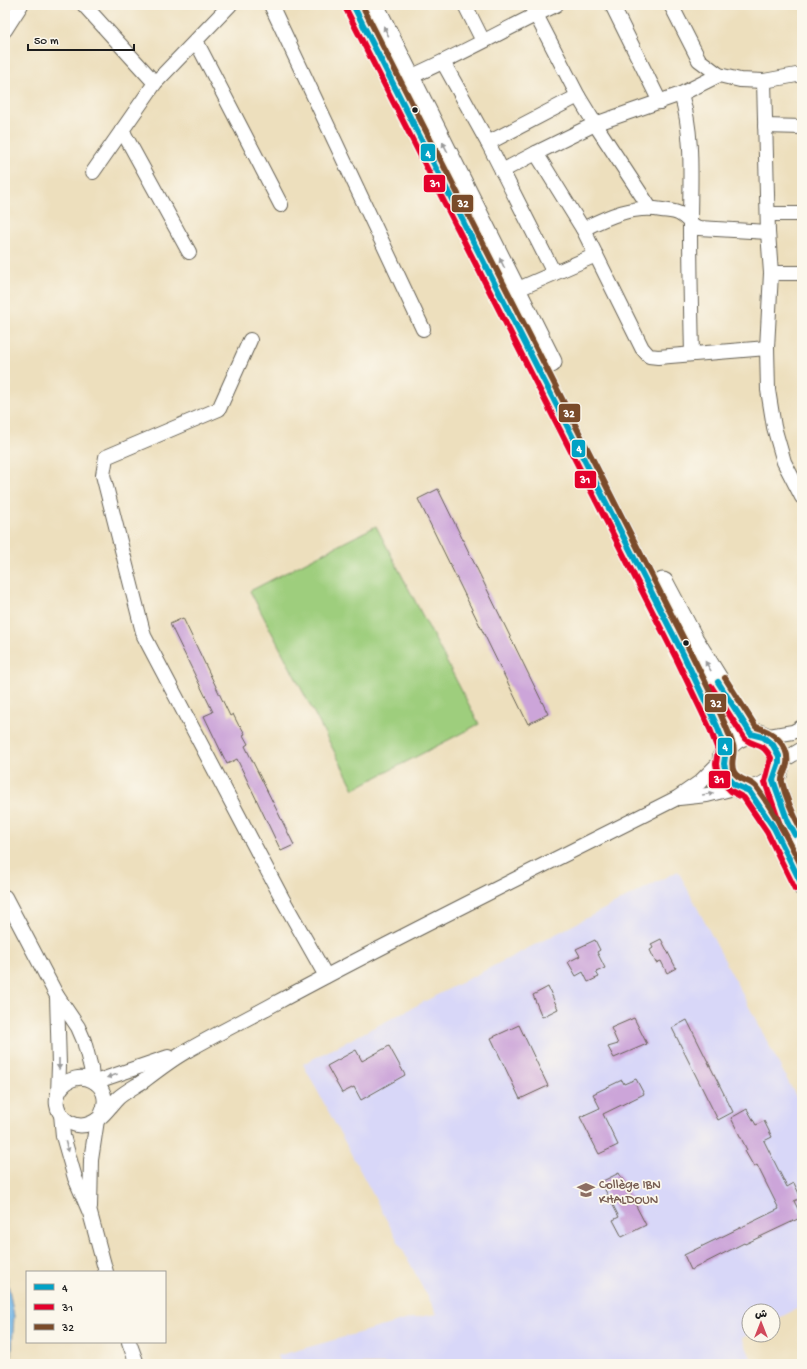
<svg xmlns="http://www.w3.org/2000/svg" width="807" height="1369" font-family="'Gochi Hand','Playpen Sans Arabic',sans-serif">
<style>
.built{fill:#d8d7f8}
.green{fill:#9ece7d;stroke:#5d754c}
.water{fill:#6fb3e5;stroke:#466880}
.building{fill:#cca5d9}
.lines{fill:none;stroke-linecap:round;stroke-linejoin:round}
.minor-casing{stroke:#656054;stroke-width:16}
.highway-casing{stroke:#656054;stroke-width:23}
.minor{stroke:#fff;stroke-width:14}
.highway{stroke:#fff;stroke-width:21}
.bus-1-casing{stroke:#fbf7ec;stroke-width:9}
.bus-2-casing{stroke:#fbf7ec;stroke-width:9}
.bus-3-casing{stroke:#fbf7ec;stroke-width:9}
.bus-1{stroke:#01a2c5;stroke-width:6}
.bus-2{stroke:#e4002b;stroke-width:6}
.bus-3{stroke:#7a4b2a;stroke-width:6}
.oneway{fill:#999}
.bus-dot{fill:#1c1c1c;stroke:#fbf7ec;stroke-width:1.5}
.labels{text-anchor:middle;stroke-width:3.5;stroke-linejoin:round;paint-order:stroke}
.education-label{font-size:13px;fill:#785e54;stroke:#fbf7ec;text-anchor:start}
.line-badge{stroke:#fbf7ec;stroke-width:1.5}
.badge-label{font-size:11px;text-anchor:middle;font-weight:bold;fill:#fff}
</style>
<rect width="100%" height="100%" fill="#fbf7ec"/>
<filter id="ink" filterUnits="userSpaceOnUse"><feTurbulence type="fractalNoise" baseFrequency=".025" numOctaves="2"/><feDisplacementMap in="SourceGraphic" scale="8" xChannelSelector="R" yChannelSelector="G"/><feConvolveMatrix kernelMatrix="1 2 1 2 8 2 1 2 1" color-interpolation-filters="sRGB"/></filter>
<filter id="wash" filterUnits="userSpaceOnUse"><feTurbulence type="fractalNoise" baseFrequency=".012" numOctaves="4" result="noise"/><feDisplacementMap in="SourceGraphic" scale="16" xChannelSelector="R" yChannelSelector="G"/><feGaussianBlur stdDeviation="0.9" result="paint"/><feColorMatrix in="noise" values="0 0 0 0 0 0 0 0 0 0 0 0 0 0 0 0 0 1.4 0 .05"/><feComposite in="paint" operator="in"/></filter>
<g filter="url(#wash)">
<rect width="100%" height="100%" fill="#eddfbd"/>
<!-- built -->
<polygon class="built" points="678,871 802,1108 802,1306 773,1321 773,1311 749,1311 749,1334 742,1338 754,1364 280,1364 277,1356 412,1318 437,1314 303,1064"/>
<!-- green -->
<polygon class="green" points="376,526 479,724 354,789 250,591"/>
<!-- water -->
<polygon class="water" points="5,1268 14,1316 11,1364 5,1364"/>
<g id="blocks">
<!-- building -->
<g class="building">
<polygon points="438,489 548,714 528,724 418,499"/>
<polygon points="183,618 230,716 233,714 239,726 240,725 245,734 243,735 248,744 245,746 294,845 281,851 237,759 227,764 204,716 213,712 170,624"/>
<polygon points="661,939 676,968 667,973 661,961 656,963 650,950 653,948 651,944"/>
<polygon points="595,940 600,950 597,952 605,968 596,972 599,977 588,982 583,972 576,976 568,962 580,956 576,949"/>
<polygon points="548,987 558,1009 542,1017 533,995"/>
<polygon points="634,1018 647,1044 614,1058 608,1047 618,1044 611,1028"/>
<polygon points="687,1020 733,1112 718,1120 672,1028"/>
<polygon points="519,1025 548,1086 520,1099 491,1038"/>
<polygon points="389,1046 405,1075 361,1100 354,1087 342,1093 327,1066 356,1050 362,1061"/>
<polygon points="636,1079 644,1094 603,1114 618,1145 599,1154 580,1117 600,1108 593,1094 622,1080 624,1084"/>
<polygon points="747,1109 756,1125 764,1121 772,1137 764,1141 787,1187 794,1183 801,1198 794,1201 802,1217 745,1244 744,1243 691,1270 684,1255 779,1209 757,1165 754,1167 745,1151 747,1150 731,1118"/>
<polygon points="619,1173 646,1225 622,1237 613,1220 619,1217 601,1182"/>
</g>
</g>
</g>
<g filter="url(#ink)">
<use href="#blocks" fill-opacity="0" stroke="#656054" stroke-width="1"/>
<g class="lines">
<!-- minor casing -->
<g class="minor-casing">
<g id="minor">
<polyline points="84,5 155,83 230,5"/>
<polyline points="271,5 423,329"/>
<polyline points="465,5 483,41"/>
<polyline points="531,5 578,96 595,124 681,94"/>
<polyline points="612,5 660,102"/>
<polyline points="671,5 699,60 719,75 740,80 764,81 802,74"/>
<polyline points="5,30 21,5"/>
<polyline points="196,41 281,205"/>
<polyline points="443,62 488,143 554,273"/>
<path d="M410 77C460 55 507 28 556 5"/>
<polyline points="764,81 768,232 771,273 767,348 768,390 774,427 784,462 802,497"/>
<polyline points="765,126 802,127"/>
<polyline points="122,130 189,252"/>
<polyline points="488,143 578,96"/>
<polyline points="502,171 536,153"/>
<polyline points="93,172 155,83"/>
<polyline points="768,214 802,214"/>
<polyline points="583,229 536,153 595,124 650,208"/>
<polyline points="771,273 802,273"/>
<polyline points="516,290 596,255"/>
<polyline points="250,340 219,409 106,457 103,475 144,636 283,900 326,976"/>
<path d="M767 348 658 357 649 356 642 348 583 229C609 216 633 205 662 210 668 211 675 211 680 214 688 218 690 225 699 228L768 232"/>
<path d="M692 354C691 311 690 267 690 224 690 180 694 136 681 94L719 75"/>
<polyline points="763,737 793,732 802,727"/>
<polyline points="779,763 802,749"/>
<polyline points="679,798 707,795 738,787"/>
<polyline points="5,897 57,996 78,1027 84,1041 91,1068 92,1080"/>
<polyline points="57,996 59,1065 58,1095"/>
<polyline points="95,1082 168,1057"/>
<polyline points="61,1114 63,1136 75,1178 90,1213 106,1272"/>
<path d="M101 1115C117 1083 76 1064 60 1090 48 1110 71 1133 91 1123 102 1119 110 1106 118 1098 126 1091 136 1086 145 1080 158 1070 171 1060 185 1052 214 1035 245 1020 274 1004 407 932 543 866 677 798L700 782 723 759"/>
<polyline points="90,1207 91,1160 97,1120"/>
<polyline points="129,1342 137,1364"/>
</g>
</g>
<!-- highway casing -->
<g class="highway-casing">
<g id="highway">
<polyline points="353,5 621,531 683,654 717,726 726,749"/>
<polyline points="373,5 551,362"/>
<polyline points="663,583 693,640 751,734"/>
<circle cx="751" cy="762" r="28"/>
<polyline points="773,780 788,822 802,850"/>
<polyline points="749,791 774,828 802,885"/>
</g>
</g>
<!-- minor -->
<use href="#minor" class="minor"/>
<!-- highway -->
<use href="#highway" class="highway"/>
<!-- bus-1 casing -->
<g class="bus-1-casing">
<g id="bus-1">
<polyline points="353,5 683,654 717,726 726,749 724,764 727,776 735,785 749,791 774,828 802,885"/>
<polyline points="718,682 751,734 763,737 773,745 779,756 779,763 773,780 788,822 795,835"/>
</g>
</g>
<!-- bus-2 casing -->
<g class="bus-2-casing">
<g id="bus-2">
<polyline points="346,9 676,658 710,729 718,750 716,764 719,779 731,791 744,798 767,832 795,889"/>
<path d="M711 686 745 739C756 748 761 740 771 758L765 782 780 825 788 839"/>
</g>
</g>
<!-- bus-3 casing -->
<g class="bus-3-casing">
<g id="bus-3">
<path d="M362 5 690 651C705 682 722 713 733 745 736 754 729 763 734 772 739 781 751 780 756 787 775 812 788 839 802 867"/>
<path d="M725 678 756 727C772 731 790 745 787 764 786 770 781 776 782 782 786 799 794 816 802 831"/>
</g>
</g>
<!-- bus-1 -->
<use href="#bus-1" class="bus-1"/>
<!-- bus-2 -->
<use href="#bus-2" class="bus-2"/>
<!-- bus-3 -->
<use href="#bus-3" class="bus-3"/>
</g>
<!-- one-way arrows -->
<defs><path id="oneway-solid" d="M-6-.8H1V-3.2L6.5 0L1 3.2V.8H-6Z"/></defs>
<g class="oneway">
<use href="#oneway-solid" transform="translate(386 31) rotate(-117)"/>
<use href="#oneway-solid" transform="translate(445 147) rotate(-117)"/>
<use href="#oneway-solid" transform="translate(502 263) rotate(-116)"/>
<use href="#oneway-solid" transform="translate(708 666) rotate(-121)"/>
<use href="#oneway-solid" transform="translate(708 794) rotate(-10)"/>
<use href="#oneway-solid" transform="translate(59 1064) rotate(90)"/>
<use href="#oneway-solid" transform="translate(112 1076) rotate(161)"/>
<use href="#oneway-solid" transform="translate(67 1147) rotate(74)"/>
</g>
</g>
<!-- icons -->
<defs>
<g id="school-bare" transform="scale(1.38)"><path d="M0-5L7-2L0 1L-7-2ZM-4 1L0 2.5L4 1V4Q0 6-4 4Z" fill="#8d6e63" stroke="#fbf7ec" stroke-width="2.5" paint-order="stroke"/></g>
</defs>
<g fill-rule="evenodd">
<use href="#school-bare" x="586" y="1190"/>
</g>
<!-- markers -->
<g class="bus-dot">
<circle cx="415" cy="110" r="3.5"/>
<circle cx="686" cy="643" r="3.5"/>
</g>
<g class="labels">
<!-- education labels -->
<g class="education-label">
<text x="599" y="1188">Collège IBN<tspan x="599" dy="15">KHALDOUN</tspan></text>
</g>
</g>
<g class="line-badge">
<rect x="420" y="143" width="16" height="19" rx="4" fill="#01a2c5"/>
<rect x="423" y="174" width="23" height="19" rx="4" fill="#e4002b"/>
<rect x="451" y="194" width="23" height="19" rx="4" fill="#7a4b2a"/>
<rect x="558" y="403" width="23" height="20" rx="4" fill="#7a4b2a"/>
<rect x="571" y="439" width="15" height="19" rx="4" fill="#01a2c5"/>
<rect x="574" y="470" width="23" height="19" rx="4" fill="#e4002b"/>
<rect x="704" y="693" width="23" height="20" rx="4" fill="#7a4b2a"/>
<rect x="717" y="737" width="16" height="19" rx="4" fill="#01a2c5"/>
<rect x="708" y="770" width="23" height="19" rx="4" fill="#e4002b"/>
</g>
<g class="badge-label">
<text x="428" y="157">4</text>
<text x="435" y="187">31</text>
<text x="463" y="207">32</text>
<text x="569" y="417">32</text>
<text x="579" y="452">4</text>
<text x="585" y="483">31</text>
<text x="716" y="707">32</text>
<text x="725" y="750">4</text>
<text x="719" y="783">31</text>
</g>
<!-- margin -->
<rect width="807" height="1369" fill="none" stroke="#fbf7ec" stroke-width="20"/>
<!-- legend -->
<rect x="26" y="1271" width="140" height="72" fill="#fbf7ec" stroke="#a29f99"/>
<rect x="34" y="1284" width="20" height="6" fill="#01a2c5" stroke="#a29f99"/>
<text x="62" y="1291" font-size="12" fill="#1c1c1c">4</text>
<rect x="34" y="1304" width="20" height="6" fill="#e4002b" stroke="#a29f99"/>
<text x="62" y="1311" font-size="12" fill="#1c1c1c">31</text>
<rect x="34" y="1324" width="20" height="6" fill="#7a4b2a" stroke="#a29f99"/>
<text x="62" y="1331" font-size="12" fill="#1c1c1c">32</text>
<!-- north arrow -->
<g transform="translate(761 1323)"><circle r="19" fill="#fbf7ec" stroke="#a29f99"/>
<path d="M0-3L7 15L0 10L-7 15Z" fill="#d1495b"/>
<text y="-6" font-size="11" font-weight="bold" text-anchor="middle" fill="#1c1c1c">ش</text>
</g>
<!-- scale -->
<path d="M28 44v6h106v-6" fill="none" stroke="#1c1c1c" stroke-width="2"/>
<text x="34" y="44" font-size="12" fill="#1c1c1c" stroke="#fbf7ec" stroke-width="3" paint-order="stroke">50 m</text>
</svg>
